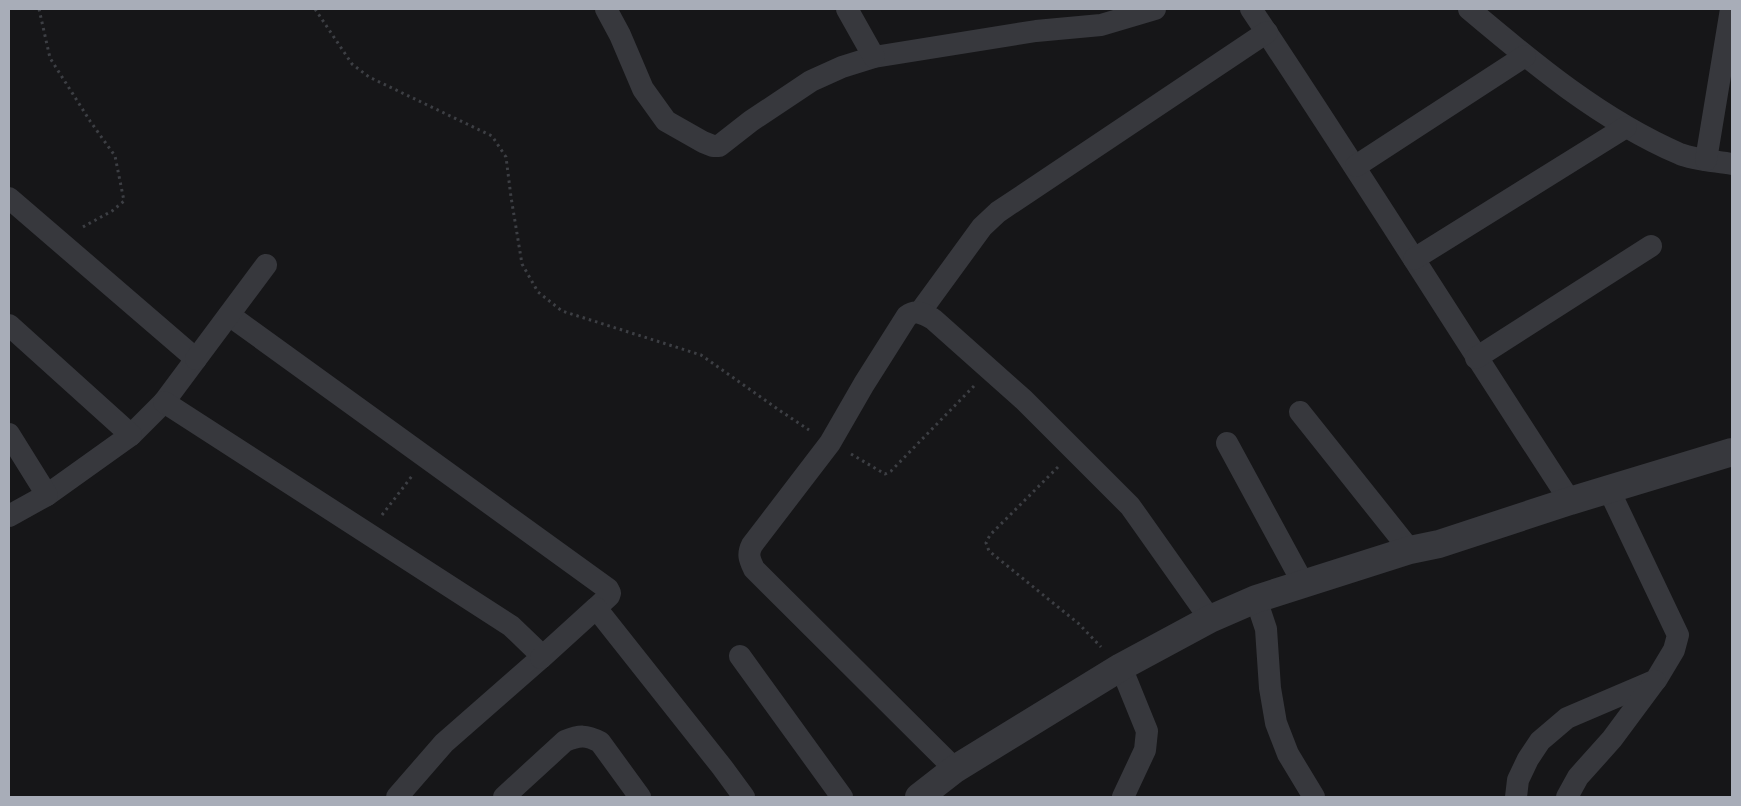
<svg xmlns="http://www.w3.org/2000/svg" width="1741" height="806" font-family="'Open Sans',sans-serif">
<style>
.lines{fill:none;stroke-linecap:round;stroke-linejoin:round}
.path{stroke:#3d3f44;stroke-width:3;stroke-dasharray:2.5 4;stroke-linecap:butt}
.minor{stroke:#37383d;stroke-width:22}
.tertiary{stroke:#37383d;stroke-width:28}
</style>
<rect width="100%" height="100%" fill="#161618"/>
<g class="lines">
<!-- path -->
<g class="path">
<polyline points="39,9 50,58 90,121 115,156 124,201 112,211 81,228"/>
<polyline points="315,9 352,64 369,77 492,136 506,157 511,197 522,264 538,292 562,311 701,355 779,410 809,430"/>
<polyline points="851,454 885,474 891,471 974,386"/>
<polyline points="1058,467 990,535 986,543 989,551 1079,624 1101,647"/>
<polyline points="382,515 412,476"/>
</g>
<!-- minor -->
<g class="minor">
<polyline points="606,9 620,35 643,89 666,121 703,142 713,146 719,146 751,121 811,81 842,67 874,57 1036,31 1101,25 1155,9"/>
<polyline points="847,9 874,57"/>
<path d="M1251 9C1359 171 1463 337 1570 501"/>
<path d="M1469 9C1533 63 1601 120 1680 154 1695 160 1715 161 1732 164"/>
<polyline points="1706,160 1731,9"/>
<polyline points="1356,166 1525,56"/>
<polyline points="9,198 196,359 164,402 131,435"/>
<polyline points="1414,259 1626,127"/>
<polyline points="920,312 982,227 998,212 1267,32"/>
<polyline points="229,315 608,589 610,593 609,596 596,608"/>
<polyline points="9,325 131,435 47,495"/>
<polyline points="1476,358 1651,246"/>
<polyline points="196,359 266,265"/>
<polyline points="164,402 511,626 536,650 541,658 444,743 397,797"/>
<polyline points="1300,412 1410,550"/>
<polyline points="9,434 47,495 9,516"/>
<polyline points="1227,443 1303,583"/>
<polyline points="1256,599 1266,629 1270,688 1276,723 1288,754 1314,797"/>
<polyline points="740,656 842,797"/>
<polyline points="541,658 596,608 722,767 744,797"/>
<polyline points="1121,667 1147,731 1145,750 1123,797"/>
<path d="M955 769 754 569C750 560 747 555 752 545L830 443 864 384 907 316C916 309 924 314 933 319L1024 400 1130 506 1210 619"/>
<path d="M504 797 565 741C580 735 586 735 600 742L640 797"/>
<polyline points="1516,797 1518,780 1528,759 1540,741 1567,718 1656,680 1674,650 1678,635 1609,490"/>
<polyline points="1567,797 1578,777 1612,739 1655,681"/>
</g>
<!-- tertiary -->
<polyline class="tertiary" points="919,797 955,769 1121,667 1210,619 1256,599 1410,550 1439,544 1570,501 1732,452"/>
</g>
<!-- border -->
<rect width="1741" height="806" fill="none" stroke="#a8adb8" stroke-width="20"/>
</svg>
